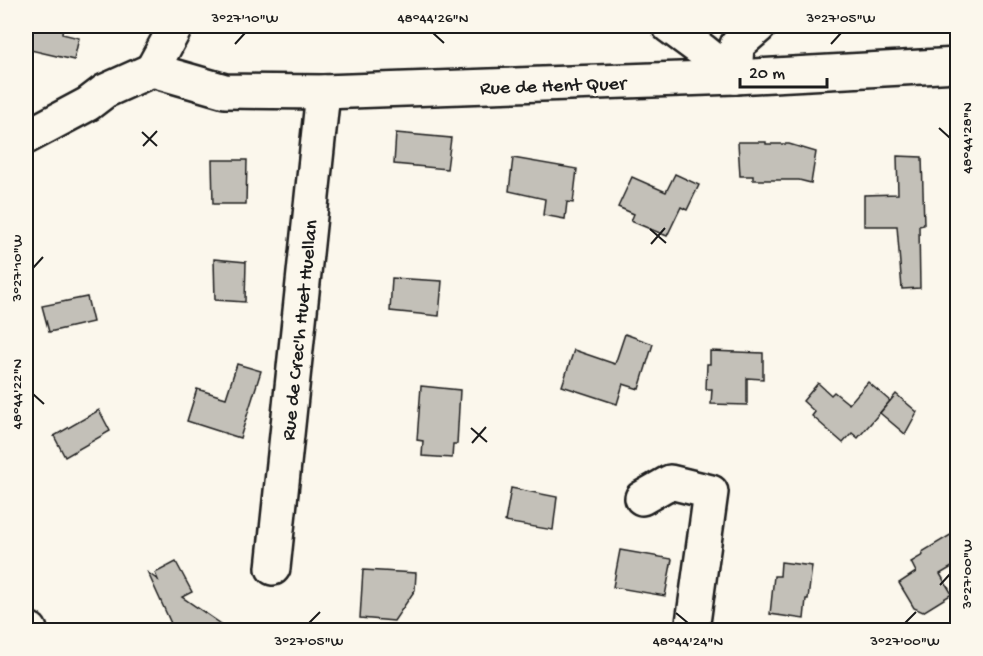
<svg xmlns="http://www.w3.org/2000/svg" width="983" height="656" font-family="'Gochi Hand',sans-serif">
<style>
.building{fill:#c3c0b8;stroke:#1c1c1c;stroke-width:1.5}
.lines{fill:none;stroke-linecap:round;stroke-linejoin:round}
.minor-casing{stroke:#1c1c1c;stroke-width:38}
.minor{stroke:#fbf7ec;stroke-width:33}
.ticks{fill:none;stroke:#1c1c1c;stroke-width:2}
.labels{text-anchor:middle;stroke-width:6;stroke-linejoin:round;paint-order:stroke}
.street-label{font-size:20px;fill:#1c1c1c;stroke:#fbf7ec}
.neatline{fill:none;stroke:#1c1c1c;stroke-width:2}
.ticks-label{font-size:15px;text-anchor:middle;fill:#1c1c1c}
</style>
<rect width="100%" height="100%" fill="#fbf7ec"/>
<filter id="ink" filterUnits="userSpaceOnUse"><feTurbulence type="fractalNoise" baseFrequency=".0167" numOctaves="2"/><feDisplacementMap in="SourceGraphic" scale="12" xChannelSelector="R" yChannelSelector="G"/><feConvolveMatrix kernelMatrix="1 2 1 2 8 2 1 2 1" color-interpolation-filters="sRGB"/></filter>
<g filter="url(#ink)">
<!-- building -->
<g class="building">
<polygon points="26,26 63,26 62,34 79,38 74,60 26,49"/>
<polygon points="396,133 451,138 447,169 394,164"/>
<polygon points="738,142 766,142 766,144 789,144 816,152 811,183 799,180 753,180 753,176 740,176"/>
<polygon points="897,156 922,157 924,225 919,226 920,288 902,289 897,226 864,226 864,195 898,194"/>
<polygon points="513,158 577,169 573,203 567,202 565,219 543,215 545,199 509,191"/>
<polygon points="212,160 247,160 246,204 213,204"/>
<polygon points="675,174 699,185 687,210 681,207 667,236 631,221 634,214 618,207 632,177 666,192"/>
<polygon points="214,259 246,262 245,302 215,300"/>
<polygon points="392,278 442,281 439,316 390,311"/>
<polygon points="87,297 93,322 49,332 42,306"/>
<polygon points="625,334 653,344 639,389 623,384 617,404 562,386 574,350 615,364"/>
<polygon points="710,351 763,353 763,379 747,378 747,405 711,404 712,389 706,389 707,364 710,364"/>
<polygon points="237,364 261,371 240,438 187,421 197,389 226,398"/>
<polygon points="868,382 890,401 858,438 852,433 843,443 812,416 815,412 803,401 818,383 831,395 834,392 849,404"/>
<polygon points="421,386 460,390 457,444 453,444 452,458 422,456 423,441 417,440"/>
<polygon points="896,394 917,412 905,434 880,413"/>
<polygon points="99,410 110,431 65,457 54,436"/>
<polygon points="511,488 557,497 553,530 505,522"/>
<polygon points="957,531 957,564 940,574 952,594 923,612 914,608 899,583 916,572 911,562 923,555 922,552"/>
<polygon points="620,550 672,559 665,596 613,587"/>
<polygon points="176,562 192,592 182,597 230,630 174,630 148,573 158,580 155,573"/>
<polygon points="781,562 812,566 808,599 806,599 804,619 770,614 774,576 780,576"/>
<polygon points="363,570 416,573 415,590 394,621 360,618"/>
</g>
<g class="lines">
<!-- minor casing -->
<g class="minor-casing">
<g id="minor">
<polyline points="669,26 703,51 735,77"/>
<polyline points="152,70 225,91 323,92 735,77 958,65"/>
<polyline points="152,70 176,26"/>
<polyline points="735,77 737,45 759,26"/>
<polyline points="26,137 88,104 105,91 152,70"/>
<polyline points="642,498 670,482 711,492 692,630"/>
<polyline points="273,568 323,92"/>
<polyline points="26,630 30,630"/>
</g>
</g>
<!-- minor -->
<use href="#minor" class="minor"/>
</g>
</g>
<!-- ticks -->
<path class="ticks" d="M433 33 444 43M235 44 245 33M831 44 841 33M939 128 950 138M142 132 157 146M143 146 157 131M650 229 666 243M651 244 665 228M33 268 43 257M33 394 44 404M471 428 487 442M472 443 486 427M940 585 950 574M676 613 688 623M309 623 320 612M905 623 916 612"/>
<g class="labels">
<!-- street labels -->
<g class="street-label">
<text transform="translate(553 84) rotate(-2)" y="7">Rue de Hent Quer</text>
<text transform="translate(298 330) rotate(-84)" y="7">Rue de Crec'h Huet Huellan</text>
</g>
</g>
<!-- margin -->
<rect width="983" height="656" fill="none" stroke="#fbf7ec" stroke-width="66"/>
<!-- scale -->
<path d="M740 78v9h87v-9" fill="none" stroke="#1c1c1c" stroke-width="3"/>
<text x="749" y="78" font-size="18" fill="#1c1c1c" stroke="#fbf7ec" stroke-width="4.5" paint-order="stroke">20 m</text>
<rect x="33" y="33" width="917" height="590" class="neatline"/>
<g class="ticks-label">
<text x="245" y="22">3°27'10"W</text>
<text x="433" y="22">48°44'26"N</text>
<text x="841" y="22">3°27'05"W</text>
<text transform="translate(966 138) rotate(-90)" y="5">48°44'28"N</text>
<text transform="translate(16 268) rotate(-90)" y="5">3°27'10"W</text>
<text transform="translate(16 394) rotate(-90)" y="5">48°44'22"N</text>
<text transform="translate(966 574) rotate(-90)" y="5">3°27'00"W</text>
<text x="309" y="645">3°27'05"W</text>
<text x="688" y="645">48°44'24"N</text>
<text x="905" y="645">3°27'00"W</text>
</g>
</svg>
